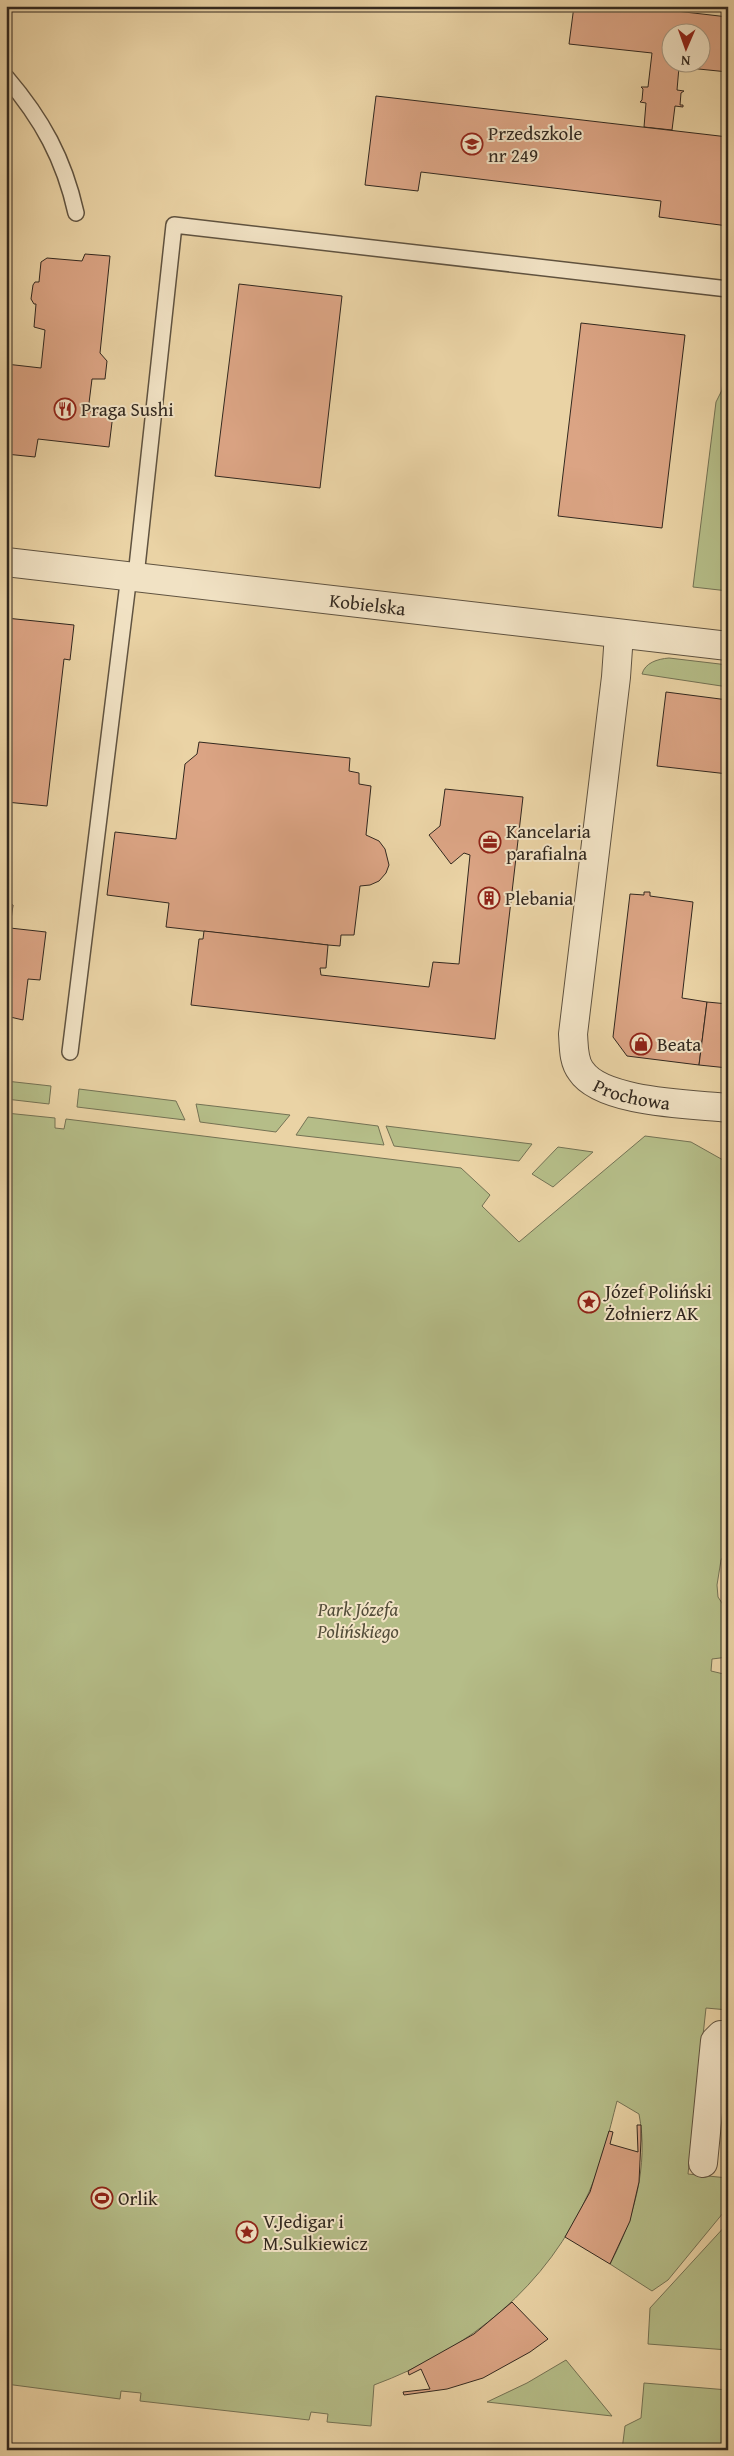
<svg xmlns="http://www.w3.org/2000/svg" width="734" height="2456" font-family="'Gentium Book Plus',serif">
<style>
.green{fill:#b5bd88;stroke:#747254}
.building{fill:#dba484;stroke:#32281f;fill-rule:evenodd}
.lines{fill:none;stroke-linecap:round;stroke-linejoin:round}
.service-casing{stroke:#605340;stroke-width:18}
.minor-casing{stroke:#605340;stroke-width:30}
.service{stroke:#f1e2c4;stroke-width:15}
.minor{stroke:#f1e2c4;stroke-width:28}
.labels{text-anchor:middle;stroke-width:4;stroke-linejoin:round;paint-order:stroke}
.poi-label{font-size:19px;fill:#32281f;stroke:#f1e2c4;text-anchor:start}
.street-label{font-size:19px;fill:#32281f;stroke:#f1e2c4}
.park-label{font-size:19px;font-style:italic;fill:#534d39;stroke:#f1e2c4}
</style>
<rect width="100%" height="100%" fill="#ead3a5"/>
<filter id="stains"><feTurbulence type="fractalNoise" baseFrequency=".004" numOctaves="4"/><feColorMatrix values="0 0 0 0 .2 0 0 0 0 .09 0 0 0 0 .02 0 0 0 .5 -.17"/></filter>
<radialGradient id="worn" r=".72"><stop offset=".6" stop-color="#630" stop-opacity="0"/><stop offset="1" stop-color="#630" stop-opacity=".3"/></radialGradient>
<!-- green -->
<g class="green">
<polygon points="728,342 728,591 693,587 716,402 722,390"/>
<path d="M669 658 728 665V687L642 674C645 663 657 659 669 658Z"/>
<polygon points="6,1081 51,1086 49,1104 6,1099"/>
<polygon points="79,1089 176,1101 185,1120 77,1107"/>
<polygon points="196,1104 290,1115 276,1132 200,1122"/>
<path d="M6 1113 55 1118V1128L64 1129 66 1119 461 1168 490 1195 482 1206 519 1242 645 1136 691 1142 723 1160 725 1376 728 1377V1548L721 1560 717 1585 718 1597 728 1612V1657L712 1659 711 1671 728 1675V2010L706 2008 688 2174 728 2178V2207L668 2280 652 2291 610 2264C634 2219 649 2165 639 2114L617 2101C609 2132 602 2163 589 2192 548 2286 469 2350 374 2385L371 2426 327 2422 328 2414 311 2412 309 2420 140 2401 141 2393 121 2391 120 2399 6 2384Z"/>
<polygon points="308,1117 378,1126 384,1145 296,1135"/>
<polygon points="386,1126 532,1144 519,1161 394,1146"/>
<polygon points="558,1147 593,1152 553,1187 532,1174"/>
<polygon points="728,2223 728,2350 648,2344 650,2308"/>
<polygon points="566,2360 612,2416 487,2402 527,2383"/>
<polygon points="644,2383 728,2390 728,2450 659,2448 658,2450 622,2450 625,2426 641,2418"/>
</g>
<!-- building -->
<g class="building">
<path d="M574 6H677L676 11 728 17V72L679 67 677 90 684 91 681 93 680 105H683V107L675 106 672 130 644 127 646 103 640 102 642 100 643 89 641 87H648L652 53 569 44ZM672 32H702V62H672Z"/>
<polygon points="376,96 728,137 728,226 659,217 661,201 421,172 418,191 365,185"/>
<polygon points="85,254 110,256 100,353 107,361 105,379 92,379 88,411 113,414 109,447 38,439 35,457 6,454 6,364 41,368 45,330 34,327 36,304 34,304 31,299 33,285 35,282 39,282 41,262 47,258 82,261"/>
<polygon points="239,284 342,296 320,488 215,476"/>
<polygon points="581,323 685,335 662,528 558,516"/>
<polygon points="6,618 74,625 70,660 64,659 47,806 6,802"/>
<polygon points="666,692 728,700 728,774 657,766"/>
<polygon points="199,742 350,758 349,771 359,773 359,784 371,786 366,835 379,841 385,849 389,865 386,873 379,881 370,885 360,886 354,935 341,935 340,946 328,945 166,927 169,903 107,895 115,832 176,839 185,764 197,754"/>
<polygon points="445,789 523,797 495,1039 191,1005 199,939 203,939 204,931 328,945 326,968 320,968 321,975 429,987 433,962 459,964 470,855 464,853 451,864 429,835 440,826"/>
<polygon points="644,892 650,892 650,896 693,902 682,998 707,1002 699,1065 627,1056 613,1037 630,894 644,895"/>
<polygon points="11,904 13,905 10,928 46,932 40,980 28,979 23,1020 6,1016 6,905"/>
<polygon points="707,1002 728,1004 728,1068 699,1065"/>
<polygon points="637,2125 641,2125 641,2140 639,2182 630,2221 610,2264 565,2237 590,2192 609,2131 613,2132 610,2144 638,2152"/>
<polygon points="512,2302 548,2339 530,2352 483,2378 447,2389 404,2395 403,2392 430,2389 421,2369 409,2375 408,2371 474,2334"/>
</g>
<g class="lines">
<!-- service casing -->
<g class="service-casing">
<g id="service">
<path d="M6 77C42 119 64 159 76 213"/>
<polyline points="136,576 174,225 728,289"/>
<polyline points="70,1052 129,575"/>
</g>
</g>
<!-- minor casing -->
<g class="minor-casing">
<g id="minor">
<path id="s1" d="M6 562 728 646"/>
<path id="s2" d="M619 634 616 677 573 1034C574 1046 573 1061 581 1071 602 1103 692 1104 728 1108"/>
<polyline points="703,2163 715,2041 721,2035 728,2035"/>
</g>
</g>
<!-- service -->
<use href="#service" class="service"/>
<!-- minor -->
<use href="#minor" class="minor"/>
</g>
<!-- icons -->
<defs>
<g id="school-ring" transform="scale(1.125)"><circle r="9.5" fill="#f1e2c4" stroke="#8f2418" stroke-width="1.5"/><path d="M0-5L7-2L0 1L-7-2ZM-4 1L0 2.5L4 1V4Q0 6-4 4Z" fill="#8f2418"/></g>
<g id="restaurant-ring" transform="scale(1.125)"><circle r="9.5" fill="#f1e2c4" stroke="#8f2418" stroke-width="1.5"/><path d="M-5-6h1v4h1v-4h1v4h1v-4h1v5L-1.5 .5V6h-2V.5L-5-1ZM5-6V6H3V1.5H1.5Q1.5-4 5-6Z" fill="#8f2418"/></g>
<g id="office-ring" transform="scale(1.125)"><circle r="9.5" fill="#f1e2c4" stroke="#8f2418" stroke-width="1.5"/><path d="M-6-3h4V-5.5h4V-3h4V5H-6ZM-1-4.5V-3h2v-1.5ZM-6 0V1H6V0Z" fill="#8f2418"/></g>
<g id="building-ring" transform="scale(1.125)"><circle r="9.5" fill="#f1e2c4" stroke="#8f2418" stroke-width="1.5"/><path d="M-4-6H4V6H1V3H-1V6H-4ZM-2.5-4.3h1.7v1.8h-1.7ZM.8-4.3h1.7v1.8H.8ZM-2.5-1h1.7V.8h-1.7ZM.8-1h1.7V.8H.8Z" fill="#8f2418"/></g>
<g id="shop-ring" transform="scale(1.125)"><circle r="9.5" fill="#f1e2c4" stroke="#8f2418" stroke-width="1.5"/><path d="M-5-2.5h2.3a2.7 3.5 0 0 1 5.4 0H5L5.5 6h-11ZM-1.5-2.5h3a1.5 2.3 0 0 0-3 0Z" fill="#8f2418"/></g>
<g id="sight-ring" transform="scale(1.125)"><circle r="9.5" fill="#f1e2c4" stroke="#8f2418" stroke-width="1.5"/><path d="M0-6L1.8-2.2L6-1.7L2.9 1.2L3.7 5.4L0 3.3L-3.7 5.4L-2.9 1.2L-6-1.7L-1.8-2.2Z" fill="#8f2418"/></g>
<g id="stadium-ring" transform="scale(1.125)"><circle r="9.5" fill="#f1e2c4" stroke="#8f2418" stroke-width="1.5"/><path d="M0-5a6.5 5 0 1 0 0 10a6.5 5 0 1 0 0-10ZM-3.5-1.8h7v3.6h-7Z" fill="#8f2418"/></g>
</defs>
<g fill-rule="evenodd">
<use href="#school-ring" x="472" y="144"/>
<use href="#restaurant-ring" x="65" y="409"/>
<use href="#office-ring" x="490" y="842"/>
<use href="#building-ring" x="489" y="898"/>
<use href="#shop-ring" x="641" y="1044"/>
<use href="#sight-ring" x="589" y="1302"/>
<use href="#stadium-ring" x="102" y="2198"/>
<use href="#sight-ring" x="247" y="2232"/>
</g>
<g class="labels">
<!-- poi labels -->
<g class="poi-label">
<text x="488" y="140">Przedszkole<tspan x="488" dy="22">nr 249</tspan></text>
<text x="81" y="416">Praga Sushi</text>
<text x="506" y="838">Kancelaria<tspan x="506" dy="22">parafialna</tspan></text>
<text x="505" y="905">Plebania</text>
<text x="657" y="1051">Beata</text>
<text x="605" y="1298">Józef Poliński<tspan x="605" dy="22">Żołnierz AK</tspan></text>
<text x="118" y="2205">Orlik</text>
<text x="263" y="2228">V.Jedigar i<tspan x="263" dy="22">M.Sulkiewicz</tspan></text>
</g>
<!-- street labels -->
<g class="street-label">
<text dy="7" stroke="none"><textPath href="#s1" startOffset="364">Kobielska</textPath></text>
<text dy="7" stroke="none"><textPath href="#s2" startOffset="499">Prochowa</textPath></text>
</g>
<!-- park labels -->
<g class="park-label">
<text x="358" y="1616">Park Józefa<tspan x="358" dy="22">Polińskiego</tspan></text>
</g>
</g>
<!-- margin -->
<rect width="734" height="2456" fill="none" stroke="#ead3a5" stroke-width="25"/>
<rect x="8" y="8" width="719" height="2441" fill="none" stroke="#32281f" stroke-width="2.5"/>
<rect x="12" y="12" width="709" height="2431" fill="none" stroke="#32281f"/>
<!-- north arrow -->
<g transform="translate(686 48) rotate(182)"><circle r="24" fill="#f1e2c4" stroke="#a59882"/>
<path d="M0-4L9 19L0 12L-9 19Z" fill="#8f2418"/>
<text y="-8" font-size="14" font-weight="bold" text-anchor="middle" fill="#32281f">N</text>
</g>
<rect width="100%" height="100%" filter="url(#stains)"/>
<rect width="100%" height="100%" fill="url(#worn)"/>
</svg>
